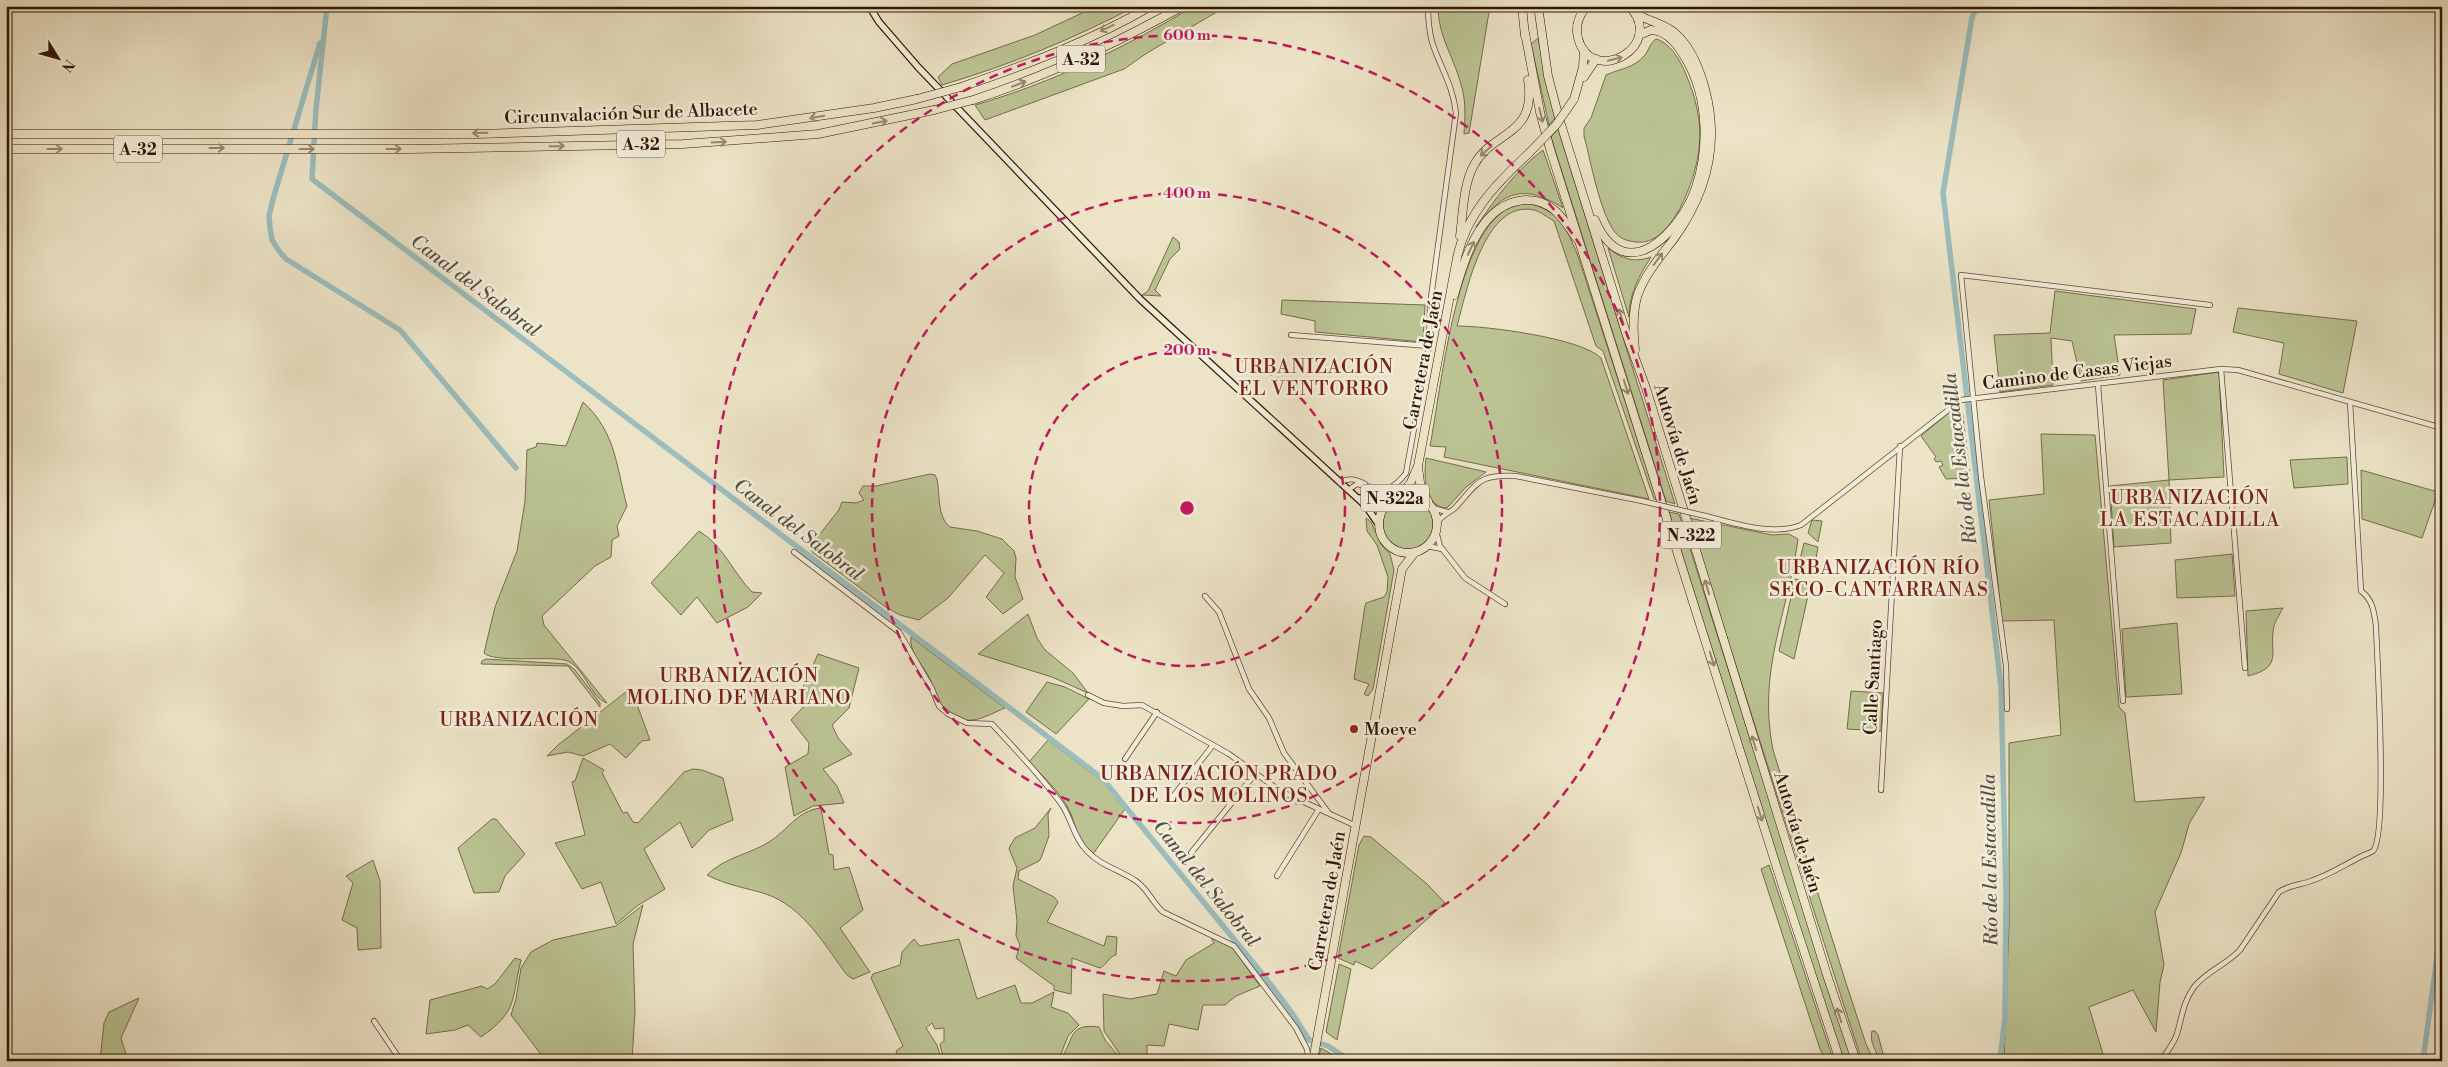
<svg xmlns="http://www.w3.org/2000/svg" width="2448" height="1067" font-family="'Libre Bodoni',serif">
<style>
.green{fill:#bbc393;stroke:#766c4a}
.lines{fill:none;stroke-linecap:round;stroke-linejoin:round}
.canal{stroke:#9bbdbd;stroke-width:5.5}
.street-casing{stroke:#604932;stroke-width:6}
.secondary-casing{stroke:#311500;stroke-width:8}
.highway-casing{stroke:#311500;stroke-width:9}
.street{stroke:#f3eddb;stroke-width:4.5}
.secondary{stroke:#f3eddb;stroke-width:5.5}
.highway{stroke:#ede4c7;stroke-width:8}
.street-bridge-casing{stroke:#604932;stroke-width:6;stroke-linecap:butt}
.highway-bridge-casing{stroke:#311500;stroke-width:9;stroke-linecap:butt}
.street-bridge{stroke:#f3eddb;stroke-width:4.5}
.highway-bridge{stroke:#ede4c7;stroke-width:8}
.oneway{stroke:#98876d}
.ring{fill:none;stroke:#c2185b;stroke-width:2.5;stroke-dasharray:9 6}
.poi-dot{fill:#8f2418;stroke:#f3eddb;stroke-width:2}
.labels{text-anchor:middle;stroke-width:5;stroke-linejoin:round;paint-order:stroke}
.shield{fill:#f3eddb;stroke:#6b5642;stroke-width:1}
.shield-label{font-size:16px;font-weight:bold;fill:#311500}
.street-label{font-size:18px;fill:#311500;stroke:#f3eddb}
.poi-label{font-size:18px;fill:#311500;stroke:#f3eddb;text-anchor:start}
.water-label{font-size:19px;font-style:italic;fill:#565042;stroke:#f3eddb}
.neighbourhood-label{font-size:19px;letter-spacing:1px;fill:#7a1f14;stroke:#f3eddb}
.centre{fill:#c2185b;stroke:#f3eddb;stroke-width:2.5}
.ring-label{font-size:15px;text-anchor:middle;font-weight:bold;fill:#c2185b;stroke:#f3eddb;stroke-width:5;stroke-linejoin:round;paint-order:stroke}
</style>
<rect width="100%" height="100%" fill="#ede4c7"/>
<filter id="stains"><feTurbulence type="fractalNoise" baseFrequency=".004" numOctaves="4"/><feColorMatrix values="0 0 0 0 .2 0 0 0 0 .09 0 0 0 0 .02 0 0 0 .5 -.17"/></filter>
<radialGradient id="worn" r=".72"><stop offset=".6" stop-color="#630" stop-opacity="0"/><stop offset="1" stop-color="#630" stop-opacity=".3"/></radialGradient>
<!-- green -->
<g class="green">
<path d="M1097 6H1136C1073 39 1010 65 942 85L938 77 952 64 1035 35Z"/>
<path d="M1194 6H1227L1147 53 1124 69 985 120 975 105C1052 83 1126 47 1194 6Z"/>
<path d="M1438 6H1490L1469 133 1464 134C1465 119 1466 103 1462 88 1455 59 1438 37 1438 6Z"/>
<polygon points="1538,38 1555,118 1549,125 1531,44"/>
<path d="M1656 39C1669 42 1680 60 1685 72 1696 97 1702 122 1699 149 1696 178 1672 247 1636 242 1627 241 1620 239 1614 231 1599 209 1591 162 1584 136V128L1591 118 1606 75C1621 68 1633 69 1645 55 1649 50 1650 43 1656 39Z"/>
<polygon points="1558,129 1675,504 1666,501 1551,137"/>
<path d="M1543 150 1563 208C1524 183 1503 191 1476 227 1495 199 1516 170 1543 150Z"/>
<path d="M1527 203C1560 211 1566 227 1578 256L1657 500 1654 499 1603 351 1596 346 1554 221C1548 218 1540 211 1534 210 1484 199 1466 294 1457 326 1487 326 1581 338 1601 358L1649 499 1444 457 1446 447 1430 446C1441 389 1455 242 1505 210 1512 206 1520 205 1527 203Z"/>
<polygon points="1173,237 1179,242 1180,249 1170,259 1155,290 1161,296 1142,295 1148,291"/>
<path d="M1608 248C1622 259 1634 263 1651 257 1639 276 1629 294 1629 317Z"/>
<polygon points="2055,291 2196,309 2191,334 2114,335 2120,375 2081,381 2072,341 2051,338 2053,385 2000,392 1994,335 2050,333"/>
<polygon points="1282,300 1425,305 1423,342 1315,332 1315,321 1281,314"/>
<polygon points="2238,308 2357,321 2343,393 2279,374 2284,343 2233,332"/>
<polygon points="2219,372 2224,477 2169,480 2171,543 2114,547 2110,486 2169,480 2163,380"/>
<path d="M583 402C616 432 616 466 627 506L617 526 619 536 612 540 611 557 595 566 542 616 544 625 607 703C588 696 585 665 564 660 547 656 494 663 484 653L495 607 517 551 525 501 527 450 536 447 537 443 566 446Z"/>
<polygon points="1959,407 1963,415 1970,478 1946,479 1939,467 1943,465 1941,461 1936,462 1934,459 1936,457 1921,436 1953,409"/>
<polygon points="2041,434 2095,435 2119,707 2125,713 2135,802 2205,797 2189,824 2181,853 2155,912 2164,965 2160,982 2156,1032 2133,990 2089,1007 2105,1061 2004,1061 2009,926 2009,743 2061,735 2054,620 2002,621 1989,500 2044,494"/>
<polygon points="2347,457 2348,484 2294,488 2290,460"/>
<path d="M1426 458 1486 472 1466 487 1447 508C1423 507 1424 474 1426 458Z"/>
<polygon points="2361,470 2438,492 2422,538 2362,519"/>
<path d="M930 474 935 475 937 479C940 494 937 517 950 527L977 531 1002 539 1014 551 1016 558 1015 577 1023 599 1003 614 986 597 1004 573 985 555 948 598 919 620 900 615 887 608 812 552V544L839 510 842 502 856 503 864 500 859 493 863 486H876Z"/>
<circle cx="1408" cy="524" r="25"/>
<polygon points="1669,512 1679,514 1852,1061 1843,1061 1829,1022"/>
<polygon points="1366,518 1371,522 1381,544 1390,554 1394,570 1373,689 1368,696 1364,694 1369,684 1354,679 1365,606 1366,603 1384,597 1387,592 1388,577 1377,545 1367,531"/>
<path d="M1689 518 1772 535 1789 534 1798 539C1788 614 1757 670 1773 750L1846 983 1866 1044 1874 1061H1862L1847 1015Z"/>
<polygon points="1812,520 1822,521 1818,542 1808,533"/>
<path d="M699 531C724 546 733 573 752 592L762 593 748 607 717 623 697 597 681 615 651 583Z"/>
<polygon points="1804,543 1818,547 1813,576 1797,572"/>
<polygon points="2232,554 2235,596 2177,598 2175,560"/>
<polygon points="1795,579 1811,582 1794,659 1779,651"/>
<path d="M2283 608C2280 614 2275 621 2274 626 2268 651 2285 667 2248 676L2246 611Z"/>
<polygon points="1028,614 1037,638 1045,650 1073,673 1088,693 1052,677 978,654"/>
<polygon points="2177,623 2182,694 2126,697 2122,629"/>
<path d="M911 637 1005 708C987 715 970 728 952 714 948 711 942 708 940 704 936 695 933 685 928 675 921 663 909 652 911 637Z"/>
<polygon points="818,654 859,668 849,708 832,725 838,738 852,754 823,769 837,786 844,803 813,806 794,816 785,767 808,754 809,743 791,720 807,703 799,696"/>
<polygon points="486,659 567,664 575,670 600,703 600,707 568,666 481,664 482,661"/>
<polygon points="1047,682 1065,687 1089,699 1056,734 1026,712"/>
<polygon points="631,688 650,740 642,741 626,758 610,744 583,756 568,752 547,756 558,745"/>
<polygon points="1851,691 1883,693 1881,731 1847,729"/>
<path d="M1048 740 1102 781 1125 809 1093 854C1077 843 1077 826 1069 810 1061 793 1043 776 1029 762Z"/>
<polygon points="583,758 604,770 602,773 623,813 627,812 633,822 638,823 684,772 693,769 702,770 723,778 733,820 709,830 692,848 680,822 644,849 665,889 637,906 616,924 601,882 582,889 555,843 585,835 572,782 575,781"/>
<path d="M821 808 829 854 833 855 834 870 849 867 863 910 840 928 870 972 853 979 847 975C825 946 804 907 766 894 747 888 726 885 707 875 725 857 748 855 769 842 787 831 798 810 821 808Z"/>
<path d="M1051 808 1048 814 1049 836 1041 858 1039 861 1019 871 1018 879 1054 897 1058 902 1047 922 1104 946 1107 936 1117 937 1116 955C1108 957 1107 965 1100 968L1072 958 1071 994 1054 990V986L1016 958 1020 945 1016 936 1017 921 1013 886 1017 868 1009 849 1010 846 1015 838 1035 828Z"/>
<polygon points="492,819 496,819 525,854 505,876 499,892 474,893 458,848"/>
<polygon points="1364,836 1371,837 1427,884 1445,903 1372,969 1355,961 1354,965 1338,958 1359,845"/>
<polygon points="373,860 380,881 381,948 358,950 357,928 342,920 353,883 346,876"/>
<polygon points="1769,865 1828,1044 1834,1061 1826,1061 1820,1049 1761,869"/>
<polygon points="643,905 633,944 635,1011 632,1061 546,1061 511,1015 516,999 521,968 531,952 553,940 616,926"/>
<polygon points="1210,936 1232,947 1260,986 1236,996 1225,1005 1203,1005 1198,1030 1169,1024 1164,1046 1147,1045 1147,1061 1119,1061 1119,1053 1104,1031 1103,994 1130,999 1157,994 1164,971 1176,976 1186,960 1214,943"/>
<path d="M914 939 920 946 959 939 977 999 1015 985 1021 1003H1032L1054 992 1051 1007 1068 1013 1079 1025 1068 1036 1059 1059C1075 1045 1065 1022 1099 1027L1105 1040 1116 1053 1114 1061H1103L1085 1056 1082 1061H944L940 1044 944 1041V1028L935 1029 932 1023 926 1028 937 1045 942 1061H899L896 1051 903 1046 871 978 873 974 900 965 902 952Z"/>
<path d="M515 958 521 960C511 1001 518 1011 481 1037L468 1025 455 1030 426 1034 430 1000 482 986 487 989 495 984Z"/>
<polygon points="1339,964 1351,969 1337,1040 1326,1032"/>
<polygon points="139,998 121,1038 128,1061 100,1061 104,1023 109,1012"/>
<path d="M1872 1031H1875L1878 1035 1885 1061H1881C1876 1052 1869 1041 1872 1031Z"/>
<polygon points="1321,1048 1343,1061 1319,1056"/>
</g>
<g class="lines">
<!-- canal -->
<g class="canal">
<polyline points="327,6 316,109 312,179 1102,778 1264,976 1292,1013 1309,1040 1328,1046 1350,1061"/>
<polyline points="1978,6 1972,17 1943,193 2001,687 2006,893 2005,1017 2000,1061"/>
<polyline points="320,43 273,199 269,216 270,227 272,240 279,251 286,259 400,330 516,468"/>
<polyline points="2423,1061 2442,920"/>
</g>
<!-- street casing -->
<g class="street-casing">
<g id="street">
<polyline points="1291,335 1429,346"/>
<polyline points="2221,369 2245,668"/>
<polyline points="2098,385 2123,701"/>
<path d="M1340 483C1348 477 1356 479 1365 484"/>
<path d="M1348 490 1357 484C1380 488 1389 496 1406 473L1429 346 1430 305 1456 113C1453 85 1440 67 1432 42 1429 30 1428 18 1428 6"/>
<polyline points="1433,508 1447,512"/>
<path d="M1701 515C1733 522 1770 537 1801 525L1961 400 2221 369 2238 370 2442 428"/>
<path d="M1437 523C1442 515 1449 513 1455 508 1478 483 1478 474 1516 476L1642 501"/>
<polyline points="1436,531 1440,546 1465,578 1505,604"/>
<polyline points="1427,546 1442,549"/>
<path d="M794 552 899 632 932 689 939 706 948 714 967 723 992 724C1015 749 1042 777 1062 805 1072 820 1074 838 1087 851 1101 866 1120 870 1136 881 1148 889 1152 902 1163 912L1234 946 1296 1028 1307 1049 1309 1061"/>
<polyline points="1205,596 1219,612 1249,689 1269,718 1284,753 1328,812"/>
<polyline points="1088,695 1104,703 1123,706 1142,705 1229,754 1280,791 1356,826"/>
<polyline points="2007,709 2006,666 1981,477 1961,275 2210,305"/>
<polyline points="1125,759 1157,712"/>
<polyline points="1881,790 1900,446"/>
<polyline points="1171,799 1213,745"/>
<polyline points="1191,853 1255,774"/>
<polyline points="1277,876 1319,809"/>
<polyline points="374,1021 401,1061"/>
<path d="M2163 1058C2168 1050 2174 1043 2177 1034 2182 1017 2183 1002 2194 987 2207 971 2226 965 2240 950L2279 892C2287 886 2298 885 2308 882 2328 876 2344 865 2362 856 2366 854 2370 853 2373 851 2388 836 2377 657 2376 626 2374 612 2373 600 2361 591L2350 402"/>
<polyline points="740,1061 751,1059 759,1061"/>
<polyline points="2155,1061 2163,1058 2182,1061"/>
</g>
</g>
<!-- secondary casing -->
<g class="secondary-casing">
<g id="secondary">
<polyline points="869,6 879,22 918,67 1140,299 1366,506 1379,525"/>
<polyline points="1360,498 1371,502 1392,500"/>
</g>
</g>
<!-- highway casing -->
<g class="highway-casing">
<g id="highway">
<polyline points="1522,6 1525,36"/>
<polyline points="1538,6 1548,76 1559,118 1627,336 1646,388 1827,975 1856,1061"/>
<path d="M1587 6C1579 15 1575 26 1578 38 1591 88 1668 46 1629 6"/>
<path d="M1635 13C1647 21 1664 23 1675 33 1691 47 1700 70 1705 89 1720 144 1706 195 1673 240 1660 257 1646 273 1638 294 1632 312 1633 331 1635 350"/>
<polyline points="1525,33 1540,112 1550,149 1782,884 1840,1061"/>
<polyline points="1584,77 1596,59"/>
<path d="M961 87C1026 65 1091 41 1151 6"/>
<polyline points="1574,99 1583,67 1584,50"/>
<path d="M973 100C1047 76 1115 44 1183 6"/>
<polyline points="6,134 479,134 757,125 874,108 917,99"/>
<polyline points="6,149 410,149 683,144 818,134 934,110"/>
<path d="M1595 220C1625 290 1681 232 1696 187 1709 148 1708 98 1687 61 1679 47 1669 31 1651 30L1639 35"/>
<path d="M1460 236C1463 214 1463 185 1474 165 1493 130 1537 137 1528 80"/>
<path d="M1454 295C1465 258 1480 203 1525 200 1552 199 1564 219 1577 239"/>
<polyline points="1418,467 1421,490 1428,501"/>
<circle cx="1408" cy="524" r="29"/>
<path d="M1396 497 1410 484 1418 466 1457 258C1466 214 1497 183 1529 153"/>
<polyline points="1313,1061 1402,569 1415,552"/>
</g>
</g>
<!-- street -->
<use href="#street" class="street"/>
<!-- secondary -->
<use href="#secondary" class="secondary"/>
<!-- highway -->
<use href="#highway" class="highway"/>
<!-- street-bridge casing -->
<g class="street-bridge-casing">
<polyline id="street-bridge" points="1642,501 1701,515"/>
</g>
<!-- highway-bridge casing -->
<g class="highway-bridge-casing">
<g id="highway-bridge">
<polyline points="917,99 961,87"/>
<polyline points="934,110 973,100"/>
<polyline points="1529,153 1556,125 1574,99"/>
</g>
</g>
<!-- street-bridge -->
<use href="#street-bridge" class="street-bridge"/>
<!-- highway-bridge -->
<use href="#highway-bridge" class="highway-bridge"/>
</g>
<!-- one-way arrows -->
<defs><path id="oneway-shaft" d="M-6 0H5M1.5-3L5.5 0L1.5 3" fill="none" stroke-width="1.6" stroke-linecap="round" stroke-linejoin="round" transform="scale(1.25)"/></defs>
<g class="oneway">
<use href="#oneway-shaft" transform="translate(1107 28) rotate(155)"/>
<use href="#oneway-shaft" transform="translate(1615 59) rotate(-14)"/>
<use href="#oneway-shaft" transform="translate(1019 84) rotate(-21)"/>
<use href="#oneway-shaft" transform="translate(1541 115) rotate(76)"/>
<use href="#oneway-shaft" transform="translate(817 117) rotate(170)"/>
<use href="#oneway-shaft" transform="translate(880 122) rotate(-12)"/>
<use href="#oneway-shaft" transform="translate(480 133) rotate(179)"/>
<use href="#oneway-shaft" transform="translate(719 142) rotate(-3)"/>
<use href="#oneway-shaft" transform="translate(557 146) rotate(-1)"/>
<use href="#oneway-shaft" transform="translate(217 148)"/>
<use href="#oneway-shaft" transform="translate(55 149)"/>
<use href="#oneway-shaft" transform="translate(307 149)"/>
<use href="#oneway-shaft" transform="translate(394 149)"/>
<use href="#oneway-shaft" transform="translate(1486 151) rotate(139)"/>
<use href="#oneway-shaft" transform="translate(1471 248) rotate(-65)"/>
<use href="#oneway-shaft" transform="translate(1658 259) rotate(-54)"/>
<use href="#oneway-shaft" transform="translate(1621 316) rotate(-107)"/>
<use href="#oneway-shaft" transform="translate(1626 387) rotate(73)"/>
<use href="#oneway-shaft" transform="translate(1707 587) rotate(-107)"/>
<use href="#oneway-shaft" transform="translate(1712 659) rotate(73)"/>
<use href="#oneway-shaft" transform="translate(1754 743) rotate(-107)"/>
<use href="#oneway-shaft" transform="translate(1760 814) rotate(73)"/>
<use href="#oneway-shaft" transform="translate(1839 1015) rotate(-108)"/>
</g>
<!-- distance rings -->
<g class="ring">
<circle cx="1187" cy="508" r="158"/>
<circle cx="1187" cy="508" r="315"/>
<circle cx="1187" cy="508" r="473"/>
</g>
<!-- markers -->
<circle class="poi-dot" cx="1354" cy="729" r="5"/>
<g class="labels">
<!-- shield labels -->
<g class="shield">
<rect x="1057" y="45.5" width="48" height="27" rx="4"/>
<rect x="617" y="130.5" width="48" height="27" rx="4"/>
<rect x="114" y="135.5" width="48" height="27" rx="4"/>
<rect x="1361" y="484.5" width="68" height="27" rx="4"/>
<rect x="1661" y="521.5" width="60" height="27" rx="4"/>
</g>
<g class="shield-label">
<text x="1081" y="65">A-32</text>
<text x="641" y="150">A-32</text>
<text x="138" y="155">A-32</text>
<text x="1395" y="504">N-322a</text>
<text x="1691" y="541">N-322</text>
</g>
<!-- street labels -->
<g class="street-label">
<text transform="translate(631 113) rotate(-2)" y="6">Circunvalación Sur de Albacete</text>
<text transform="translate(1423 360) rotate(-79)" y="6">Carretera de Jaén</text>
<text transform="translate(2077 372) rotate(-7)" y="6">Camino de Casas Viejas</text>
<text transform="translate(1678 444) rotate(73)" y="6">Autovía de Jaén</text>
<text transform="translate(1873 677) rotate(-87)" y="6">Calle Santiago</text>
<text transform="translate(1798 832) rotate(73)" y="6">Autovía de Jaén</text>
<text transform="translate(1327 901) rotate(-80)" y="6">Carretera de Jaén</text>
</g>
<!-- poi labels -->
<g class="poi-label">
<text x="1364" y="735">Moeve</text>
</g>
<!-- water labels -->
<g class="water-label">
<text transform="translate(476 285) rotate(37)" y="7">Canal del Salobral</text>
<text transform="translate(1959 459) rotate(-97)" y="7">Río de la Estacadilla</text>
<text transform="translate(799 529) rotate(37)" y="7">Canal del Salobral</text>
<text transform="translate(1989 860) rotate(-91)" y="7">Río de la Estacadilla</text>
<text transform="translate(1207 883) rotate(51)" y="7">Canal del Salobral</text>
</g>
<!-- neighbourhood labels -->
<g class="neighbourhood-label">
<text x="1314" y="373">URBANIZACIÓN<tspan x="1314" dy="22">EL VENTORRO</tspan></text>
<text x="2190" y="504">URBANIZACIÓN<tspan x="2190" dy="22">LA ESTACADILLA</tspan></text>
<text x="1879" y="574">URBANIZACIÓN RÍO<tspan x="1879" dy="22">SECO-CANTARRANAS</tspan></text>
<text x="739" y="682">URBANIZACIÓN<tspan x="739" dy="22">MOLINO DE MARIANO</tspan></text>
<text x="519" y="726">URBANIZACIÓN</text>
<text x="1219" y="780">URBANIZACIÓN PRADO<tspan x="1219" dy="22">DE LOS MOLINOS</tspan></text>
</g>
</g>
<circle cx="1187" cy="508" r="8" class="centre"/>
<g class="ring-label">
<text x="1187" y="40">600 m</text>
<text x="1187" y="198">400 m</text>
<text x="1187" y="355">200 m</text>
</g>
<!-- margin -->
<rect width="2448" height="1067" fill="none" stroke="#ede4c7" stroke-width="25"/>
<rect x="8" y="8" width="2433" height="1052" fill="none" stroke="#311500" stroke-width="2.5"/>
<rect x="12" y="12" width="2423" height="1042" fill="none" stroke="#311500"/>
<!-- north arrow -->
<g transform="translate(58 58) rotate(127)" stroke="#f3eddb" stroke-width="4" paint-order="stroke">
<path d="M0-4L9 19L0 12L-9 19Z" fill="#311500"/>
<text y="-8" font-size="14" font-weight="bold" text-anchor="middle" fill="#311500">N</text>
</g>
<rect width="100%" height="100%" filter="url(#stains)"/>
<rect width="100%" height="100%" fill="url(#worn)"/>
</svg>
